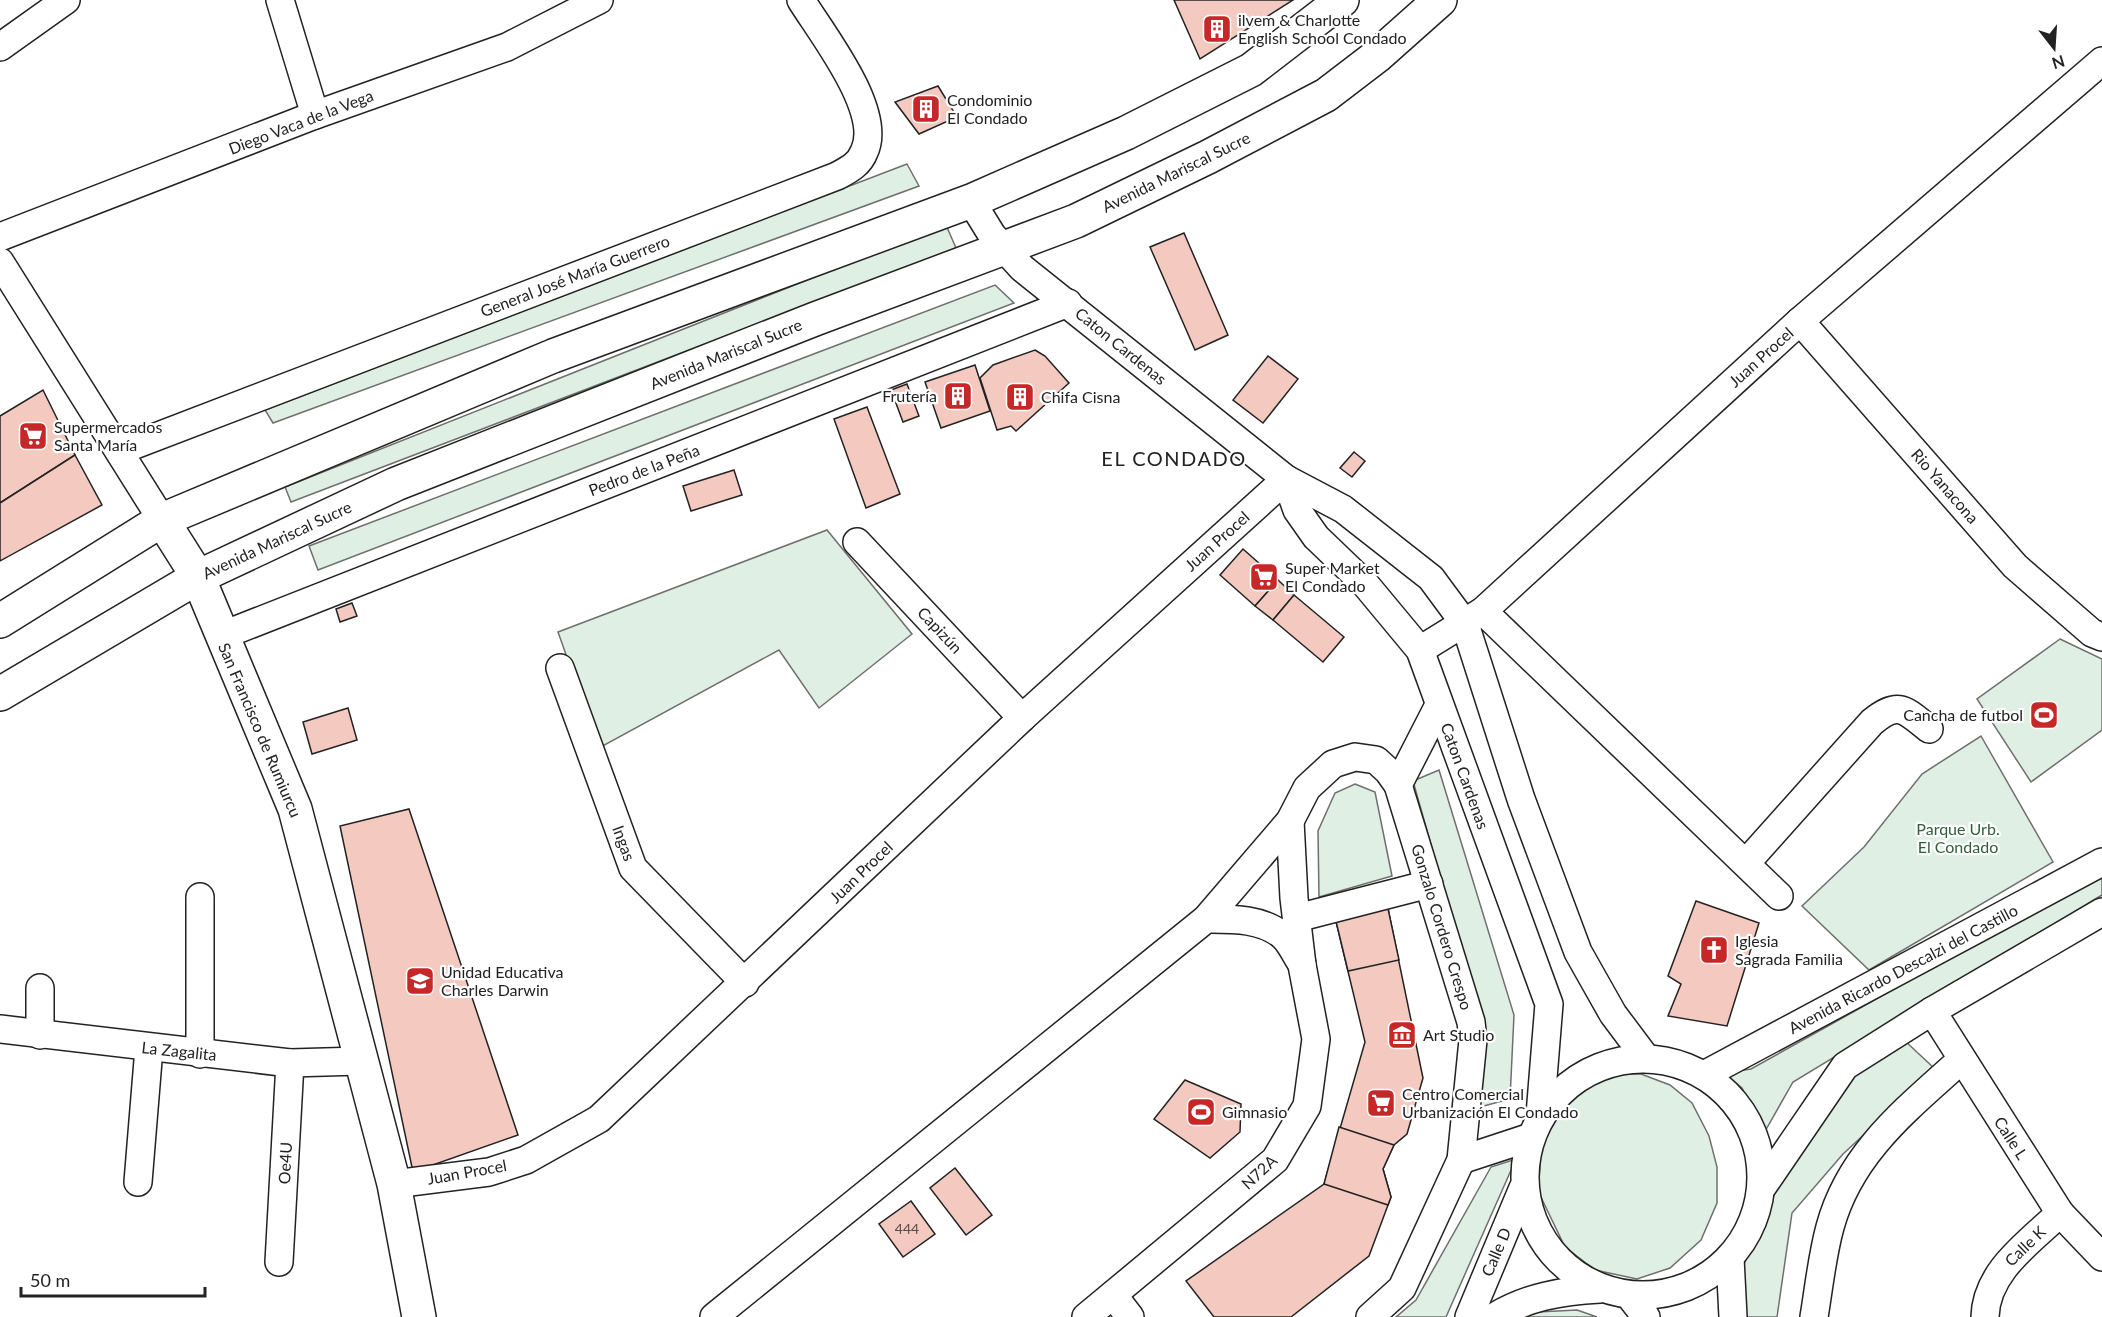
<svg xmlns="http://www.w3.org/2000/svg" width="2102" height="1317" font-family="Lato,sans-serif">
<style>
.green{fill:#e0efe3;stroke:#6f6f6f;stroke-width:1.5}
.building{fill:#f3c9c0;stroke:#222;stroke-width:1.5}
.lines{fill:none;stroke-linecap:round;stroke-linejoin:round}
.minor-casing{stroke:#222;stroke-width:30}
.major-casing{stroke:#222;stroke-width:36}
.minor{stroke:#fff;stroke-width:27}
.major{stroke:#fff;stroke-width:33}
.labels{text-anchor:middle;stroke-width:4.5;stroke-linejoin:round;paint-order:stroke}
.number-label{font-size:14px;fill:#564c4a}
.poi-label{font-size:16px;fill:#222;stroke:#fff;text-anchor:start}
.street-label{font-size:16px;fill:#222;stroke:#fff}
.park-label{font-size:16px;fill:#2f5e38;stroke:#fff}
.quarter-label{font-size:20px;letter-spacing:1.5px;fill:#222;stroke:#fff}
</style>
<rect width="100%" height="100%" fill="#fff"/>
<!-- green -->
<g class="green">
<polygon points="907,164 919,186 273,423 265,410"/>
<polygon points="946,225 956,248 291,502 285,487"/>
<polygon points="995,285 1014,303 318,570 309,546"/>
<polygon points="827,530 912,634 819,708 779,650 599,748 558,632"/>
<polygon points="2060,639 2102,659 2102,730 2031,782 1977,699"/>
<polygon points="1981,736 2053,862 1869,970 1802,906 1864,847 1922,774"/>
<polygon points="1439,770 1514,1015 1510,1099 1480,1107 1484,1032 1413,781"/>
<polygon points="1355,784 1375,792 1392,876 1319,897 1318,831 1335,793"/>
<polygon points="2102,873 2102,895 1793,1082 1764,1133 1742,1088 1724,1073 1751,1069"/>
<polygon points="1904,1040 1935,1069 1843,1154 1792,1213 1777,1317 1744,1317 1743,1268 1768,1188 1852,1074"/>
<polygon points="1615,1074 1641,1074 1670,1085 1692,1103 1709,1136 1717,1167 1717,1203 1701,1240 1670,1268 1637,1279 1595,1270 1565,1247 1538,1191 1542,1143 1558,1109 1584,1087"/>
<polygon points="1516,1159 1446,1317 1396,1317 1416,1300 1491,1167"/>
<polygon points="1577,1310 1597,1317 1525,1317 1537,1312"/>
</g>
<!-- building -->
<g class="building">
<polygon points="1174,0 1293,0 1200,59"/>
<polygon points="938,86 957,117 919,134 895,102"/>
<polygon points="1184,233 1228,335 1195,350 1150,247"/>
<polygon points="1035,350 1045,356 1069,383 1016,431 1011,426 997,430 980,378 993,365"/>
<polygon points="1268,356 1298,379 1263,423 1233,400"/>
<polygon points="975,365 990,411 941,428 925,382"/>
<polygon points="907,384 919,416 903,422 891,390"/>
<polygon points="43,390 75,455 0,503 0,416"/>
<polygon points="867,407 900,494 866,508 834,419"/>
<polygon points="1354,452 1365,461 1352,477 1340,468"/>
<polygon points="75,455 102,505 0,561 0,503"/>
<polygon points="734,470 742,495 691,511 683,486"/>
<polygon points="1243,549 1278,580 1255,606 1220,575"/>
<polygon points="1278,580 1294,595 1273,620 1255,606"/>
<polygon points="1294,595 1344,637 1323,662 1273,620"/>
<polygon points="352,603 357,616 340,622 336,609"/>
<polygon points="348,708 357,740 312,754 303,722"/>
<polygon points="409,809 518,1135 413,1172 340,826"/>
<polygon points="1696,901 1759,923 1727,1026 1668,1016 1681,984 1668,976"/>
<polygon points="1387,904 1423,1078 1407,1134 1394,1145 1383,1169 1391,1197 1369,1256 1291,1317 1214,1317 1186,1281 1324,1184 1365,1042 1334,913"/>
<polygon points="1387,904 1399,960 1348,971 1334,913"/>
<polygon points="1185,1080 1241,1104 1240,1132 1210,1158 1154,1119"/>
<polygon points="1339,1127 1394,1145 1383,1169 1391,1197 1388,1205 1324,1184"/>
<polygon points="955,1168 992,1215 966,1235 930,1188"/>
<polygon points="911,1201 935,1234 903,1257 879,1224"/>
</g>
<g class="lines">
<!-- minor casing -->
<g class="minor-casing">
<g id="minor">
<polyline points="280,0 315,115"/>
<polyline points="0,47 66,0"/>
<polyline points="971,201 992,235 1022,268 1286,479 1343,509 1431,578 1465,624 1521,799 1578,952 1613,1014 1646,1058"/>
<polyline points="0,237 315,115 507,47 599,0"/>
<polyline points="0,262 162,520"/>
<polyline points="1800,321 2015,566 2092,633 2102,637"/>
<path d="M119 451 837 176C848 170 859 165 864 152 884 112 822 34 801 0"/>
<polyline points="1286,479 1297,510 1316,537 1366,585 1420,650 1549,1004 1540,1115"/>
<polyline points="857,542 1022,718"/>
<polyline points="1483,611 1779,896"/>
<polyline points="221,636 1068,303"/>
<polyline points="1420,650 1483,611 1800,321 2102,61"/>
<polyline points="560,668 633,868 745,983"/>
<polyline points="1398,785 1439,705"/>
<path d="M1746 863 1872 722C1899 700 1905 710 1929 729"/>
<polyline points="1297,918 1429,884"/>
<path d="M1206 919C1231 919 1262 918 1283 936 1291 943 1296 956 1302 964"/>
<polyline points="1932,1011 2060,1213 2102,1257"/>
<polyline points="0,1029 290,1063 360,1061"/>
<polyline points="40,1035 40,988"/>
<polyline points="200,1054 200,897"/>
<circle cx="1643" cy="1177" r="118"/>
<polyline points="1704,1075 2102,862"/>
<polyline points="1461,1160 1531,1137"/>
<polyline points="138,1182 149,1048"/>
<polyline points="394,1184 489,1172 526,1160 599,1119 1022,718 1286,479"/>
<polyline points="1763,1186 1845,1066 1932,1011 2102,912"/>
<polyline points="1730,1258 1733,1317"/>
<polyline points="279,1262 290,1063"/>
<polyline points="1113,1295 1130,1317"/>
<polyline points="1629,1295 1646,1317"/>
<polyline points="714,1317 1206,919 1290,821 1307,788 1333,764 1355,757 1376,760 1388,771 1398,785 1471,1022 1473,1040 1461,1160 1402,1288 1370,1317"/>
<polyline points="1086,1317 1275,1160 1307,1106 1316,1039 1302,965 1294,898 1290,821"/>
<polyline points="1469,1317 1523,1188"/>
<path d="M1494 1317C1527 1297 1561 1291 1600 1289"/>
<path d="M1814 1317C1819 1287 1822 1256 1830 1227 1850 1153 1907 1109 1961 1060"/>
<path d="M1985 1317C1986 1271 2030 1242 2060 1213"/>
</g>
</g>
<!-- major casing -->
<g class="major-casing">
<g id="major">
<polyline points="162,520 198,577 295,809 394,1184 419,1317"/>
<polyline points="0,621 162,520 553,356 971,201 1126,133 1251,70 1342,0"/>
<polyline points="0,694 198,577 396,484 815,319 1076,221 1208,157 1326,95 1377,56 1440,0"/>
</g>
</g>
<!-- minor -->
<use href="#minor" class="minor"/>
<!-- major -->
<use href="#major" class="major"/>
</g>
<!-- icons -->
<defs>
<g id="building-square" transform="scale(1.5)"><rect x="-9" y="-9" width="18" height="18" rx="4" fill="#c62828" stroke="#fff"/><path d="M-4-6H4V6H1V3H-1V6H-4ZM-2.5-4.3h1.7v1.8h-1.7ZM.8-4.3h1.7v1.8H.8ZM-2.5-1h1.7V.8h-1.7ZM.8-1h1.7V.8H.8Z" fill="#fff"/></g>
<g id="supermarket-square" transform="scale(1.5)"><rect x="-9" y="-9" width="18" height="18" rx="4" fill="#c62828" stroke="#fff"/><path d="M-6-5.5h2.5l.6 2H6L4.5 2H-2.5L-4.4-4H-6ZM-1.5 3.2a1.3 1.3 0 1 0 .1 0ZM3 3.2a1.3 1.3 0 1 0 .1 0Z" fill="#fff"/></g>
<g id="stadium-square" transform="scale(1.5)"><rect x="-9" y="-9" width="18" height="18" rx="4" fill="#c62828" stroke="#fff"/><path d="M0-5a6.5 5 0 1 0 0 10a6.5 5 0 1 0 0-10ZM-3.5-1.8h7v3.6h-7Z" fill="#fff"/></g>
<g id="church-square" transform="scale(1.5)"><rect x="-9" y="-9" width="18" height="18" rx="4" fill="#c62828" stroke="#fff"/><path d="M-1.2-6h2.4v3.5h3.3v2.4h-3.3V6h-2.4V-.1h-3.3v-2.4h3.3Z" fill="#fff"/></g>
<g id="school-square" transform="scale(1.5)"><rect x="-9" y="-9" width="18" height="18" rx="4" fill="#c62828" stroke="#fff"/><path d="M0-5L7-2L0 1L-7-2ZM-4 1L0 2.5L4 1V4Q0 6-4 4Z" fill="#fff"/></g>
<g id="museum-square" transform="scale(1.5)"><rect x="-9" y="-9" width="18" height="18" rx="4" fill="#c62828" stroke="#fff"/><path d="M0-6L6-3V-2H-6V-3ZM-5-1h2V3h-2ZM-1-1h2V3h-2ZM3-1h2V3H3ZM-6 4H6V6H-6Z" fill="#fff"/></g>
</defs>
<g fill-rule="evenodd">
<use href="#building-square" x="1217" y="29"/>
<use href="#building-square" x="926" y="109"/>
<use href="#building-square" x="958" y="396"/>
<use href="#building-square" x="1020" y="397"/>
<use href="#supermarket-square" x="33" y="436"/>
<use href="#supermarket-square" x="1264" y="577"/>
<use href="#stadium-square" x="2044" y="715"/>
<use href="#church-square" x="1714" y="950"/>
<use href="#school-square" x="420" y="981"/>
<use href="#museum-square" x="1402" y="1035"/>
<use href="#supermarket-square" x="1381" y="1103"/>
<use href="#stadium-square" x="1201" y="1112"/>
</g>
<g class="labels">
<!-- number labels -->
<g class="number-label">
<text x="907" y="1234">444</text>
</g>
<!-- poi labels -->
<g class="poi-label">
<text x="1238" y="26">ilvem &amp; Charlotte<tspan x="1238" dy="18">English School Condado</tspan></text>
<text x="947" y="106">Condominio<tspan x="947" dy="18">El Condado</tspan></text>
<text x="937" y="402" text-anchor="end">Frutería</text>
<text x="1041" y="403">Chifa Cisna</text>
<text x="54" y="433">Supermercados<tspan x="54" dy="18">Santa María</tspan></text>
<text x="1285" y="574">Super Market<tspan x="1285" dy="18">El Condado</tspan></text>
<text x="2023" y="721" text-anchor="end">Cancha de futbol</text>
<text x="1735" y="947">Iglesia<tspan x="1735" dy="18">Sagrada Familia</tspan></text>
<text x="441" y="978">Unidad Educativa<tspan x="441" dy="18">Charles Darwin</tspan></text>
<text x="1423" y="1041">Art Studio</text>
<text x="1402" y="1100">Centro Comercial<tspan x="1402" dy="18">Urbanización El Condado</tspan></text>
<text x="1222" y="1118">Gimnasio</text>
</g>
<!-- street labels -->
<g class="street-label">
<text transform="translate(301 122) rotate(-21)" y="6">Diego Vaca de la Vega</text>
<text transform="translate(1176 172) rotate(-26)" y="6">Avenida Mariscal Sucre</text>
<text transform="translate(575 276) rotate(-21)" y="6">General José María Guerrero</text>
<text transform="translate(1121 346) rotate(39)" y="6">Caton Cardenas</text>
<text transform="translate(726 354) rotate(-22)" y="6">Avenida Mariscal Sucre</text>
<text transform="translate(1761 357) rotate(-42)" y="6">Juan Procel</text>
<text transform="translate(644 470) rotate(-21)" y="6">Pedro de la Peña</text>
<text transform="translate(1945 486) rotate(49)" y="6">Rio Yanacona</text>
<text transform="translate(277 540) rotate(-25)" y="6">Avenida Mariscal Sucre</text>
<text transform="translate(1217 541) rotate(-42)" y="6">Juan Procel</text>
<text transform="translate(940 630) rotate(47)" y="6">Capizún</text>
<text transform="translate(260 730) rotate(67)" y="6">San Francisco de Rumiurcu</text>
<text transform="translate(1465 776) rotate(70)" y="6">Caton Cardenas</text>
<text transform="translate(624 843) rotate(70)" y="6">Ingas</text>
<text transform="translate(861 872) rotate(-44)" y="6">Juan Procel</text>
<text transform="translate(1442 927) rotate(73)" y="6">Gonzalo Cordero Crespo</text>
<text transform="translate(1903 969) rotate(-28)" y="6">Avenida Ricardo Descalzi del Castillo</text>
<text transform="translate(179 1051) rotate(6)" y="6">La Zagalita</text>
<text transform="translate(2011 1138) rotate(57)" y="6">Calle L</text>
<text transform="translate(285 1163) rotate(-87)" y="6">Oe4U</text>
<text transform="translate(467 1172) rotate(-10)" y="6">Juan Procel</text>
<text transform="translate(1259 1172) rotate(-43)" y="6">N72A</text>
<text transform="translate(2025 1246) rotate(-44)" y="6">Calle K</text>
<text transform="translate(1496 1252) rotate(-67)" y="6">Calle D</text>
</g>
<!-- park labels -->
<g class="park-label">
<text x="1958" y="835">Parque Urb.<tspan x="1958" dy="18">El Condado</tspan></text>
</g>
<!-- quarter labels -->
<g class="quarter-label">
<text x="1174" y="466">EL CONDADO</text>
</g>
</g>
<!-- north arrow -->
<g transform="translate(2054 48) rotate(163)" stroke="#ffffff" stroke-width="4.5" paint-order="stroke">
<path d="M0-4.5L10 22L0 15L-10 22Z" fill="#222222"/>
<text y="-9" font-size="16" font-weight="bold" text-anchor="middle" fill="#222222">N</text>
</g>
<!-- scale -->
<path d="M21 1287v9h184v-9" fill="none" stroke="#222222" stroke-width="3"/>
<text x="30" y="1287" font-size="18" fill="#222222" stroke="#ffffff" stroke-width="4.5" paint-order="stroke">50 m</text>
</svg>
